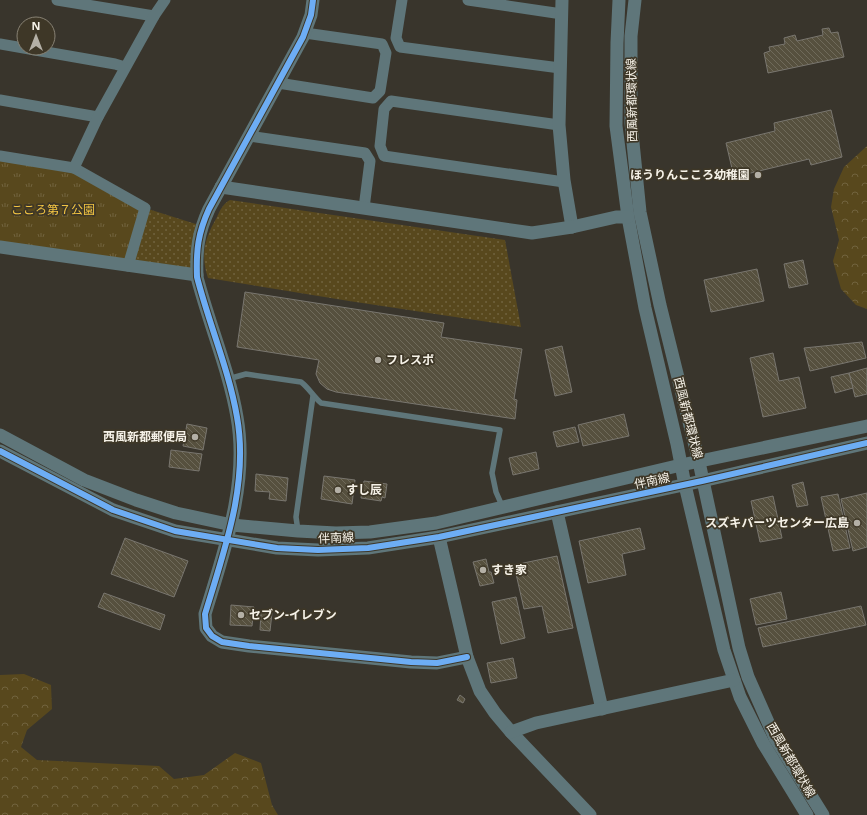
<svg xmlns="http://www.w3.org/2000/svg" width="867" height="815" font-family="'Noto Sans','Noto Sans JP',sans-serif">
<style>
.grass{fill:url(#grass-dots)}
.forest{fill:url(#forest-crowns)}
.park{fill:url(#park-tufts)}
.building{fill:url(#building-back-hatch);stroke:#79766f}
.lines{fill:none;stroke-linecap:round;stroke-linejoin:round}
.service{stroke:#5f767a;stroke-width:5.5}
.minor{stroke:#5f767a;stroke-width:11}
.tertiary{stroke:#5f767a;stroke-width:13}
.cycleway-casing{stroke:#3e3727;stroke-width:8}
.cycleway{stroke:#6dadf4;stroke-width:6}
.poi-dot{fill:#b4b0a6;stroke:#3e3727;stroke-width:1.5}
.labels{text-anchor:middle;stroke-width:3.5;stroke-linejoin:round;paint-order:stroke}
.street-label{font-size:12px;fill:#f6f2e8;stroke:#3e3727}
.poi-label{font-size:12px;font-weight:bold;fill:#f6f2e8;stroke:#3e3727;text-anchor:start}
.park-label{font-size:12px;fill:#f2c442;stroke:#3e3727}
</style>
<defs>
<pattern id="grass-dots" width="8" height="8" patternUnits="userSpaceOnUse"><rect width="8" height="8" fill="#58481d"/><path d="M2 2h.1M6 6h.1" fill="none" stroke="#71633e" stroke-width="1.8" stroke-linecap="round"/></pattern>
<pattern id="forest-crowns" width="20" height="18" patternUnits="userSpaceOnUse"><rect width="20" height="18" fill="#58481d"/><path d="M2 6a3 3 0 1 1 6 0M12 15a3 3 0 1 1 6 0" fill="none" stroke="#71633e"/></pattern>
<pattern id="park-tufts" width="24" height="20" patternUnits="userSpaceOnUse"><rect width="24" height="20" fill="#58481d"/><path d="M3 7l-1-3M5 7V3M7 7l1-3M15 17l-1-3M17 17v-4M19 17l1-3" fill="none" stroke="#71633e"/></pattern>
<pattern id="building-back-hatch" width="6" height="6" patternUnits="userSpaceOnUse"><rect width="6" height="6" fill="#56503e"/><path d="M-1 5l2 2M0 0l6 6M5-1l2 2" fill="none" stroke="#6f6a5a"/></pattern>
</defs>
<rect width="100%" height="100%" fill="#39352c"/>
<!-- grass -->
<g class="grass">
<path d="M230 200 505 240 521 327 349 301 208 278C200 254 205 238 217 217 220 210 223 204 230 200Z"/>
<polygon points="145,208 202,226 197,275 128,266"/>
</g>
<!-- forest -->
<g class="forest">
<polygon points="867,146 867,309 856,305 841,289 833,261 839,240 831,207 834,189 844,167"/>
<polygon points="24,674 51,685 52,709 27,730 21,747 37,760 159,766 174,779 204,775 235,753 261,763 272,805 278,815 0,815 0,675"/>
</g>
<!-- park -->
<polygon class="park" points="0,156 74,168 145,208 128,266 0,247"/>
<!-- building -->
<g class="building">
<polygon points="829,28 831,33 838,32 844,57 768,73 764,53 770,51 769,47 785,44 784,38 795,35 797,41 823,35 822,29"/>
<polygon points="831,110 842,157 811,165 809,159 734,177 726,143 775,131 774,123"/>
<polygon points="803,260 808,284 789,288 784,264"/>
<polygon points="757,269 764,301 711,312 704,280"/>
<polygon points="245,292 444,323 441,337 522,349 514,399 517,400 515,419 336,392 327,389 320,383 316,374 319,360 237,347"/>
<polygon points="862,342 866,358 810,371 804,348"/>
<polygon points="562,346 572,392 555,396 545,350"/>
<polygon points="773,353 779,381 799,377 806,408 763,417 750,358"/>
<polygon points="867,368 867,394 855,397 849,373"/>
<polygon points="849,373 853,388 835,393 831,377"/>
<polygon points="624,414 629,436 583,446 578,425"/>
<polygon points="187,424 207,428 203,450 183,446"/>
<polygon points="575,427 579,442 557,447 553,432"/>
<polygon points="171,450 202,454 199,471 169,467"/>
<polygon points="536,452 539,469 513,475 509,458"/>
<polygon points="256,474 288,478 286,501 269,499 270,492 255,491"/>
<polygon points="324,476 355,480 352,504 321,499"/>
<polygon points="364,481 387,484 385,498 382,497 381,501 361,498"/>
<polygon points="803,482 808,505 797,507 792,485"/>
<polygon points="867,493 867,547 853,551 841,499"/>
<polygon points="838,494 850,548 833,551 821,497"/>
<polygon points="773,496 782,538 760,542 751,501"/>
<polygon points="640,528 645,549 622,554 626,575 588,583 579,541"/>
<polygon points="125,538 188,561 174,597 111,574"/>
<polygon points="557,556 573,628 548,633 542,606 524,609 514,565"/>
<polygon points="486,559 489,572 491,572 494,583 480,586 473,562"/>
<polygon points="781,592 787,619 756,625 750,599"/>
<polygon points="104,593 165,615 160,630 98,607"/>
<polygon points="516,597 525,638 501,644 492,602"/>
<polygon points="231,605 254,607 252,626 230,625"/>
<polygon points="861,606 866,625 763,647 758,628"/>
<polygon points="261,612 272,613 270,631 260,630"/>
<polygon points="513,658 517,678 491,683 487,663"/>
<polygon points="460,695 465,699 463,703 457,700"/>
</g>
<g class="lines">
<!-- service -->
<g class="service">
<path d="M228 379 246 374 301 382C309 388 313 396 321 403L500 430 492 473 496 492 503 508"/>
<polyline points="298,531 296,517 313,396"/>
</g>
<!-- minor -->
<g class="minor">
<polyline points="57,0 154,16"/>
<polyline points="402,0 396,38 400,47 560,68"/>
<polyline points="468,0 562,14"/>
<polyline points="0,44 115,64 125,67"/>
<polyline points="278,83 373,98 380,91 386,53 382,44 305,33"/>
<polyline points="0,100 98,117"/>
<polyline points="559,125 391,101 384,109 380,146 384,156 564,182"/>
<polyline points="249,136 365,153 370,161 364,208"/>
<polyline points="0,156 74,168 145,208 128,266"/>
<polyline points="74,168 98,117 154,16 165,0"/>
</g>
<!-- tertiary -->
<g class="tertiary">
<path d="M313 0 311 15 303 37 209 209C198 233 196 250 197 277 209 324 229 370 237 417 249 484 224 551 205 614L206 628 212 636 222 642 249 646 411 662 437 663 467 657"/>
<polyline points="562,0 559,125 564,180 572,227"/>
<polyline points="619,0 617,43 616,126 628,217 645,308 677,444 685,485 724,650 740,697 763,743 807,815"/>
<polyline points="635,0 631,36 631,123 640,212 660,305 699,462 739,648 748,677 775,738 823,815"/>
<polyline points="221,187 532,233 572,227 616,217 628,217"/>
<polyline points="0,247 197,275"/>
<polyline points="0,435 84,480 136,500 176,513 232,525 298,531 336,533 370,532 436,523 681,465 867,426"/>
<polyline points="0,451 113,510 175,531 277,548 318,550 368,548 439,537 702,481 867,443"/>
<polyline points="557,512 602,709"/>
<polyline points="439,537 467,657 480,691 495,713 511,732 590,815"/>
<polyline points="511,732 536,723 734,680"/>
</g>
<!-- cycleway casing -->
<g class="cycleway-casing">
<g id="cycleway">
<path d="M313 0 311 15 303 37 209 209C198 233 196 250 197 277 209 324 229 370 237 417 249 484 224 551 205 614L206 628 212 636 222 642 249 646 411 662 437 663 467 657"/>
<polyline points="0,451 113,510 175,531 277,548 318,550 368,548 439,537 702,481 867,443"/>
</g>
</g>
<!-- cycleway -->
<use href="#cycleway" class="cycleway"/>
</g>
<!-- markers -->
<g class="poi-dot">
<circle cx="758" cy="175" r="4"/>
<circle cx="378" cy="360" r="4"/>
<circle cx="195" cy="437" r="4"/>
<circle cx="338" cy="490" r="4"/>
<circle cx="857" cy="523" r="4"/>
<circle cx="483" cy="570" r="4"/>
<circle cx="241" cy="615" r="4"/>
</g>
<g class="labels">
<!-- street labels -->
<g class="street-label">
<text transform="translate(632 100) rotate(-91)" y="4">西風新都環状線</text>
<text transform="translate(688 418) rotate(76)" y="4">西風新都環状線</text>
<text transform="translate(652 481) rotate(-12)" y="4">伴南線</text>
<text transform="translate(336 538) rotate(-2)" y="4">伴南線</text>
<text transform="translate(791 760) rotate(60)" y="4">西風新都環状線</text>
</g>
<!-- poi labels -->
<g class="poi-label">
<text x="750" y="179" text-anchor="end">ほうりんこころ幼稚園</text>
<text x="386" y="364">フレスポ</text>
<text x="187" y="441" text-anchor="end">西風新都郵便局</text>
<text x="346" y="494">すし辰</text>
<text x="849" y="527" text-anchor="end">スズキパーツセンター広島</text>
<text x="491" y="574">すき家</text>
<text x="249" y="619">セブン-イレブン</text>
</g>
<!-- park labels -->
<g class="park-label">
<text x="53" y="214">こころ第７公園</text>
</g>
</g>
<!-- north arrow -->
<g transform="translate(36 36)"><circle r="19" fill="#3e3727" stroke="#888274"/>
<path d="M0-3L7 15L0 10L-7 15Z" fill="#b4b0a6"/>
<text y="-6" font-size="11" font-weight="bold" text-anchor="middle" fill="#f6f2e8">N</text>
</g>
</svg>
